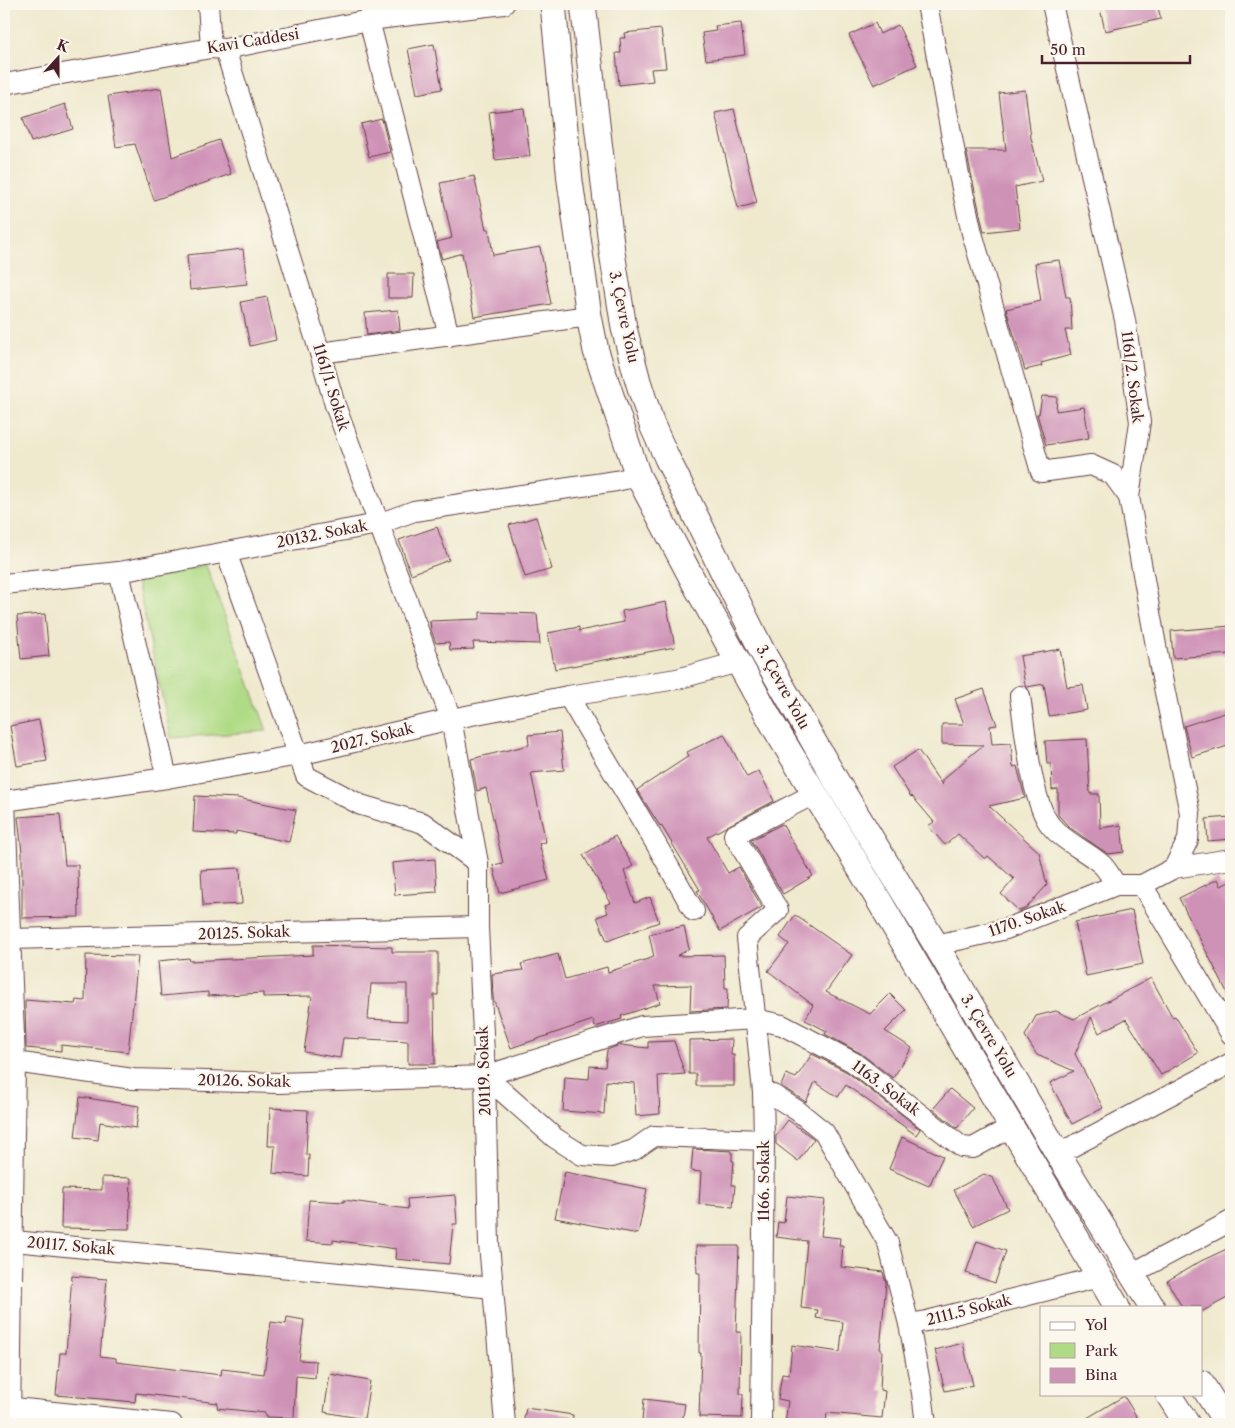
<svg xmlns="http://www.w3.org/2000/svg" width="1235" height="1428" font-family="'Libre Caslon Text',serif">
<style>
.green{fill:#b0db86;stroke:#7d7d58}
.building{fill:#cf92b7;fill-rule:evenodd}
.lines{fill:none;stroke-linecap:round;stroke-linejoin:round}
.minor-casing{stroke:#633d43;stroke-width:22}
.major-casing{stroke:#633d43;stroke-width:27}
.minor{stroke:#fff;stroke-width:20}
.major{stroke:#fff;stroke-width:25}
.labels{text-anchor:middle;stroke-width:4.5;stroke-linejoin:round;paint-order:stroke}
.street-label{font-size:15px;fill:#4a1f2b;stroke:#fbf7ec}
</style>
<rect width="100%" height="100%" fill="#fbf7ec"/>
<filter id="ink" filterUnits="userSpaceOnUse"><feTurbulence type="fractalNoise" baseFrequency=".02" numOctaves="2"/><feDisplacementMap in="SourceGraphic" scale="10" xChannelSelector="R" yChannelSelector="G"/><feConvolveMatrix kernelMatrix="1 2 1 2 8 2 1 2 1" color-interpolation-filters="sRGB"/></filter>
<filter id="wash" filterUnits="userSpaceOnUse"><feTurbulence type="fractalNoise" baseFrequency=".0096" numOctaves="4" result="noise"/><feDisplacementMap in="SourceGraphic" scale="20" xChannelSelector="R" yChannelSelector="G"/><feGaussianBlur stdDeviation="1.12" result="paint"/><feColorMatrix in="noise" values="0 0 0 0 0 0 0 0 0 0 0 0 0 0 0 0 0 1.4 0 .05"/><feComposite in="paint" operator="in"/></filter>
<g filter="url(#wash)">
<rect width="100%" height="100%" fill="#efe9ce"/>
<!-- green -->
<polygon class="green" points="206,565 267,731 171,738 136,577"/>
<g id="blocks">
<!-- building -->
<g class="building">
<polygon points="1099,4 1157,4 1161,19 1105,31"/>
<polygon points="741,23 745,55 706,60 702,33 716,31 715,26"/>
<polygon points="875,23 880,34 898,25 917,65 874,85 849,35"/>
<polygon points="661,29 666,68 651,69 653,81 619,85 616,53 621,53 620,38 625,38 624,33"/>
<polygon points="434,44 442,89 417,94 408,49"/>
<polygon points="161,88 172,157 219,140 231,174 154,200 135,144 116,147 108,96"/>
<polygon points="1025,90 1031,138 1042,181 1015,187 1020,228 984,232 966,150 1006,150 999,93"/>
<polygon points="65,104 73,129 31,142 23,118"/>
<polygon points="524,108 530,156 495,160 489,112"/>
<polygon points="734,109 757,203 738,208 715,113"/>
<polygon points="382,119 390,152 369,157 361,124"/>
<polygon points="474,176 486,229 489,229 493,255 540,247 551,304 474,317 462,253 442,259 437,242 452,238 440,183"/>
<polygon points="243,249 247,284 190,290 187,255"/>
<polygon points="1059,260 1066,297 1070,297 1072,330 1065,330 1071,355 1041,363 1042,366 1025,370 1006,309 1041,301 1035,263"/>
<polygon points="388,274 414,274 413,298 388,298"/>
<polygon points="267,297 276,340 250,346 241,302"/>
<polygon points="398,310 400,330 367,335 365,313"/>
<polygon points="1042,396 1057,397 1056,411 1084,407 1089,438 1046,445 1037,414 1039,414"/>
<polygon points="536,517 552,569 525,577 509,525"/>
<polygon points="437,527 449,560 411,574 399,540"/>
<polygon points="666,602 675,647 555,669 548,633 579,627 579,631 624,622 622,611"/>
<polygon points="480,612 537,614 540,644 473,642 474,649 450,650 449,642 436,643 431,630 430,621 480,619"/>
<polygon points="45,614 49,656 21,659 17,616"/>
<polygon points="1231,626 1231,654 1173,658 1171,631"/>
<polygon points="1060,649 1067,687 1083,685 1087,710 1049,716 1044,684 1027,687 1025,685 1020,656"/>
<polygon points="984,689 997,725 990,726 992,744 1011,743 1013,767 1017,766 1025,798 989,806 1039,852 1047,885 1026,908 1019,911 1001,894 1014,879 988,856 985,859 958,834 945,845 928,826 934,822 912,796 911,797 892,767 918,750 942,785 942,780 983,745 942,744 942,724 964,724 955,699"/>
<polygon points="1231,711 1231,745 1192,757 1184,726"/>
<polygon points="39,720 47,761 17,766 10,726"/>
<polygon points="560,732 564,770 531,773 546,842 539,843 549,880 500,893 493,865 503,863 486,788 477,791 471,759 529,745 528,735"/>
<polygon points="724,734 747,777 759,771 774,801 707,837 728,873 739,867 762,907 720,931 697,891 700,890 661,825 660,826 637,790 689,756 687,752"/>
<polygon points="1087,739 1090,794 1099,794 1100,828 1121,825 1124,852 1108,854 1069,827 1058,815 1058,789 1052,790 1051,764 1047,764 1045,741"/>
<polygon points="195,796 238,798 296,810 289,842 236,831 236,834 193,832"/>
<polygon points="60,814 65,865 78,865 79,917 22,918 22,852 18,817"/>
<polygon points="1231,817 1231,839 1208,841 1206,819"/>
<polygon points="782,824 813,876 783,894 751,840"/>
<polygon points="615,836 633,866 624,871 635,903 650,897 659,922 607,941 597,917 608,913 605,905 611,903 583,855"/>
<polygon points="435,859 437,892 395,895 392,863"/>
<polygon points="240,868 242,904 203,906 201,870"/>
<polygon points="1218,879 1221,886 1231,881 1231,1000 1179,898"/>
<polygon points="1132,910 1143,964 1086,976 1075,922"/>
<polygon points="795,915 852,955 826,992 870,1014 890,994 906,1010 885,1031 912,1048 893,1078 860,1053 825,1034 827,1031 805,1020 813,1005 768,971 789,944 780,937"/>
<polygon points="684,926 689,949 677,956 724,955 725,988 728,988 727,1009 690,1011 691,985 655,986 660,1003 621,1016 622,1019 595,1027 593,1020 511,1048 493,998 492,974 523,970 521,964 558,954 565,979 607,967 608,972 654,957 649,934"/>
<path d="M313 945 392 947V952H438V995H434L435 1064H408V1041L343 1038 340 1058 304 1052 312 996 263 997V993L208 996V992L161 996 158 961 189 958 190 961 313 955ZM371 984H407V1021L368 1019Z"/>
<polygon points="86,955 138,956 128,1052 61,1045 61,1051 26,1048 25,1000 75,1004 76,1000 85,1001"/>
<polygon points="1151,978 1173,1018 1175,1016 1198,1053 1161,1075 1126,1019 1099,1033 1091,1017 1075,1054 1103,1108 1072,1124 1050,1083 1074,1071 1037,1055 1025,1036 1036,1016 1056,1011 1074,1019"/>
<polygon points="732,1039 731,1055 734,1055 734,1086 696,1086 696,1074 689,1074 689,1040"/>
<polygon points="674,1041 685,1074 658,1076 660,1114 636,1116 634,1083 606,1081 604,1114 563,1111 565,1077 589,1079 590,1066 605,1067 607,1050 620,1045 648,1048 648,1042"/>
<polygon points="812,1054 847,1072 920,1129 916,1135 846,1085 838,1097 815,1082 806,1102 781,1086 786,1074 796,1078"/>
<polygon points="950,1089 973,1108 957,1128 933,1109"/>
<polygon points="80,1097 139,1106 136,1128 100,1122 98,1140 75,1137"/>
<polygon points="270,1108 308,1110 306,1155 309,1155 308,1176 273,1173 275,1146 268,1146"/>
<polygon points="788,1120 814,1139 798,1161 776,1144 776,1136"/>
<polygon points="902,1137 943,1156 929,1186 889,1169"/>
<polygon points="693,1149 732,1151 732,1161 734,1161 732,1185 735,1185 733,1207 699,1204 701,1172 691,1171"/>
<polygon points="565,1172 647,1189 638,1234 555,1218"/>
<polygon points="984,1174 993,1178 1008,1209 973,1226 954,1190"/>
<polygon points="102,1177 131,1178 129,1229 61,1228 62,1189 102,1190"/>
<polygon points="455,1195 457,1224 453,1224 449,1264 395,1259 396,1249 333,1240 333,1243 306,1241 309,1200 344,1202 344,1200 408,1209 407,1199"/>
<polygon points="787,1196 825,1200 821,1236 840,1238 839,1246 843,1246 841,1267 883,1272 886,1283 880,1350 882,1350 880,1390 885,1391 882,1418 827,1413 826,1424 785,1424 788,1401 778,1399 782,1374 789,1375 792,1345 840,1352 843,1322 816,1318 818,1310 801,1308 807,1241 776,1237 778,1222 784,1223"/>
<polygon points="977,1241 1006,1251 995,1283 966,1273"/>
<polygon points="696,1246 739,1246 736,1332 741,1332 740,1394 743,1394 742,1418 699,1417 701,1353 699,1353 700,1273 697,1273"/>
<polygon points="1231,1247 1231,1296 1201,1312 1201,1307 1182,1307 1167,1281 1201,1261"/>
<polygon points="72,1276 107,1279 100,1356 116,1358 116,1362 221,1375 222,1369 264,1374 271,1322 286,1324 287,1317 304,1320 299,1360 316,1361 315,1378 296,1376 294,1418 265,1417 265,1413 217,1408 218,1403 136,1393 135,1402 56,1395 60,1353 66,1353"/>
<polygon points="963,1343 973,1385 945,1391 935,1350"/>
<polygon points="330,1374 370,1381 364,1419 324,1412"/>
<polygon points="1124,1396 1141,1424 1077,1424"/>
<polygon points="644,1399 685,1404 682,1424 657,1424 642,1421"/>
<polygon points="526,1408 573,1415 572,1424 523,1424"/>
</g>
</g>
</g>
<g filter="url(#ink)">
<use href="#blocks" fill-opacity="0" stroke="#633d43" stroke-width="1"/>
<g class="lines">
<!-- minor casing -->
<g class="minor-casing">
<g id="minor">
<polyline points="208,4 211,48"/>
<polyline points="927,4 958,170 972,233 1041,472 1091,465 1113,475 1129,497"/>
<polyline points="1052,4 1125,320 1140,422 1129,497 1161,673 1190,813 1188,840 1174,868"/>
<polyline points="369,20 449,336"/>
<polyline points="225,49 320,353 335,405 451,719 478,863 478,927 485,1076 489,1244 505,1424"/>
<polyline points="4,84 211,48 225,49 369,20 504,4"/>
<polyline points="320,353 589,316"/>
<polyline points="226,552 306,776 361,805 423,823 478,863"/>
<polyline points="119,572 167,778"/>
<polyline points="4,584 119,572 378,524 414,511 616,481 638,476"/>
<polyline points="568,696 656,844 694,911"/>
<path d="M1020 696C1025 728 1031 802 1051 826 1064 842 1085 850 1100 863 1107 868 1111 878 1116 885"/>
<polyline points="4,801 167,778 299,755 451,719 568,696 677,679 738,662"/>
<polyline points="5,801 15,1062 10,1424"/>
<polyline points="1142,885 1231,1034"/>
<polyline points="11,939 478,927"/>
<polyline points="936,945 1006,929 1116,885 1142,885 1174,868 1231,859"/>
<polyline points="4,1062 15,1062 133,1079 278,1083 485,1076 642,1026 755,1019 782,1025 853,1062 962,1147 973,1148 1011,1127"/>
<polyline points="485,1076 555,1138 582,1155 612,1157 634,1150 654,1136 764,1140"/>
<polyline points="763,1092 773,1095 798,1111 824,1132 888,1243 909,1324"/>
<polyline points="1058,1154 1231,1063"/>
<polyline points="4,1240 493,1288"/>
<polyline points="1131,1274 1231,1221"/>
<polyline points="4,1407 172,1424"/>
<polyline points="761,1424 764,1140 763,1092 747,938 778,910 734,835 816,793"/>
<polyline points="926,1424 922,1393 909,1324 927,1321 1099,1277"/>
</g>
</g>
<!-- major casing -->
<g class="major-casing">
<g id="major">
<polyline points="553,4 570,181 589,316 596,351 638,476 696,586 775,728 874,892 1117,1307"/>
<polyline points="583,4 612,252 624,328 638,381 652,425 667,458 763,653 838,784 936,945 1058,1154 1152,1307"/>
<polyline points="1201,1383 1227,1424"/>
<polyline points="1168,1394 1187,1424"/>
</g>
</g>
<!-- minor -->
<use href="#minor" class="minor"/>
<!-- major -->
<use href="#major" class="major"/>
</g>
</g>
<g class="labels">
<!-- street labels -->
<g class="street-label">
<text transform="translate(253 41) rotate(-9)" y="5">Kavi Caddesi</text>
<text transform="translate(624 317) rotate(78)" y="5">3. Çevre Yolu</text>
<text transform="translate(1132 377) rotate(83)" y="5">1161/2. Sokak</text>
<text transform="translate(331 387) rotate(73)" y="5">1161/1. Sokak</text>
<text transform="translate(322 534) rotate(-11)" y="5">20132. Sokak</text>
<text transform="translate(783 687) rotate(61)" y="5">3. Çevre Yolu</text>
<text transform="translate(372 738) rotate(-14)" y="5">2027. Sokak</text>
<text transform="translate(1027 919) rotate(-19)" y="5">1170. Sokak</text>
<text transform="translate(244 933) rotate(-2)" y="5">20125. Sokak</text>
<text transform="translate(989 1036) rotate(59)" y="5">3. Çevre Yolu</text>
<text transform="translate(484 1071) rotate(-92)" y="5">20119. Sokak</text>
<text transform="translate(244 1081) rotate(1)" y="5">20126. Sokak</text>
<text transform="translate(886 1088) rotate(37)" y="5">1163. Sokak</text>
<text transform="translate(764 1181) rotate(-90)" y="5">1166. Sokak</text>
<text transform="translate(71 1246) rotate(5)" y="5">20117. Sokak</text>
<text transform="translate(969 1310) rotate(-14)" y="5">2111.5 Sokak</text>
</g>
</g>
<!-- margin -->
<rect width="1235" height="1428" fill="none" stroke="#fbf7ec" stroke-width="20"/>
<!-- legend -->
<rect x="1040" y="1306" width="162" height="90" fill="#fbf7ec" stroke="#b4a19f"/>
<rect x="1050" y="1322" width="25" height="8" fill="#ffffff" stroke="#b4a19f"/>
<text x="1085" y="1330" font-size="15" fill="#4a1f2b">Yol</text>
<rect x="1050" y="1343" width="25" height="15" fill="#b0db86" stroke="#b4a19f"/>
<text x="1085" y="1356" font-size="15" fill="#4a1f2b">Park</text>
<rect x="1050" y="1368" width="25" height="15" fill="#cf92b7" stroke="#b4a19f"/>
<text x="1085" y="1380" font-size="15" fill="#4a1f2b">Bina</text>
<!-- north arrow -->
<g transform="translate(58 58) rotate(21)" stroke="#fbf7ec" stroke-width="4" paint-order="stroke">
<path d="M0-4L9 19L0 12L-9 19Z" fill="#4a1f2b"/>
<text y="-8" font-size="14" font-weight="bold" text-anchor="middle" fill="#4a1f2b">K</text>
</g>
<!-- scale -->
<path d="M1042 55v8h148v-8" fill="none" stroke="#4a1f2b" stroke-width="2.5"/>
<text x="1050" y="55" font-size="15" fill="#4a1f2b" stroke="#fbf7ec" stroke-width="4" paint-order="stroke">50 m</text>
</svg>
